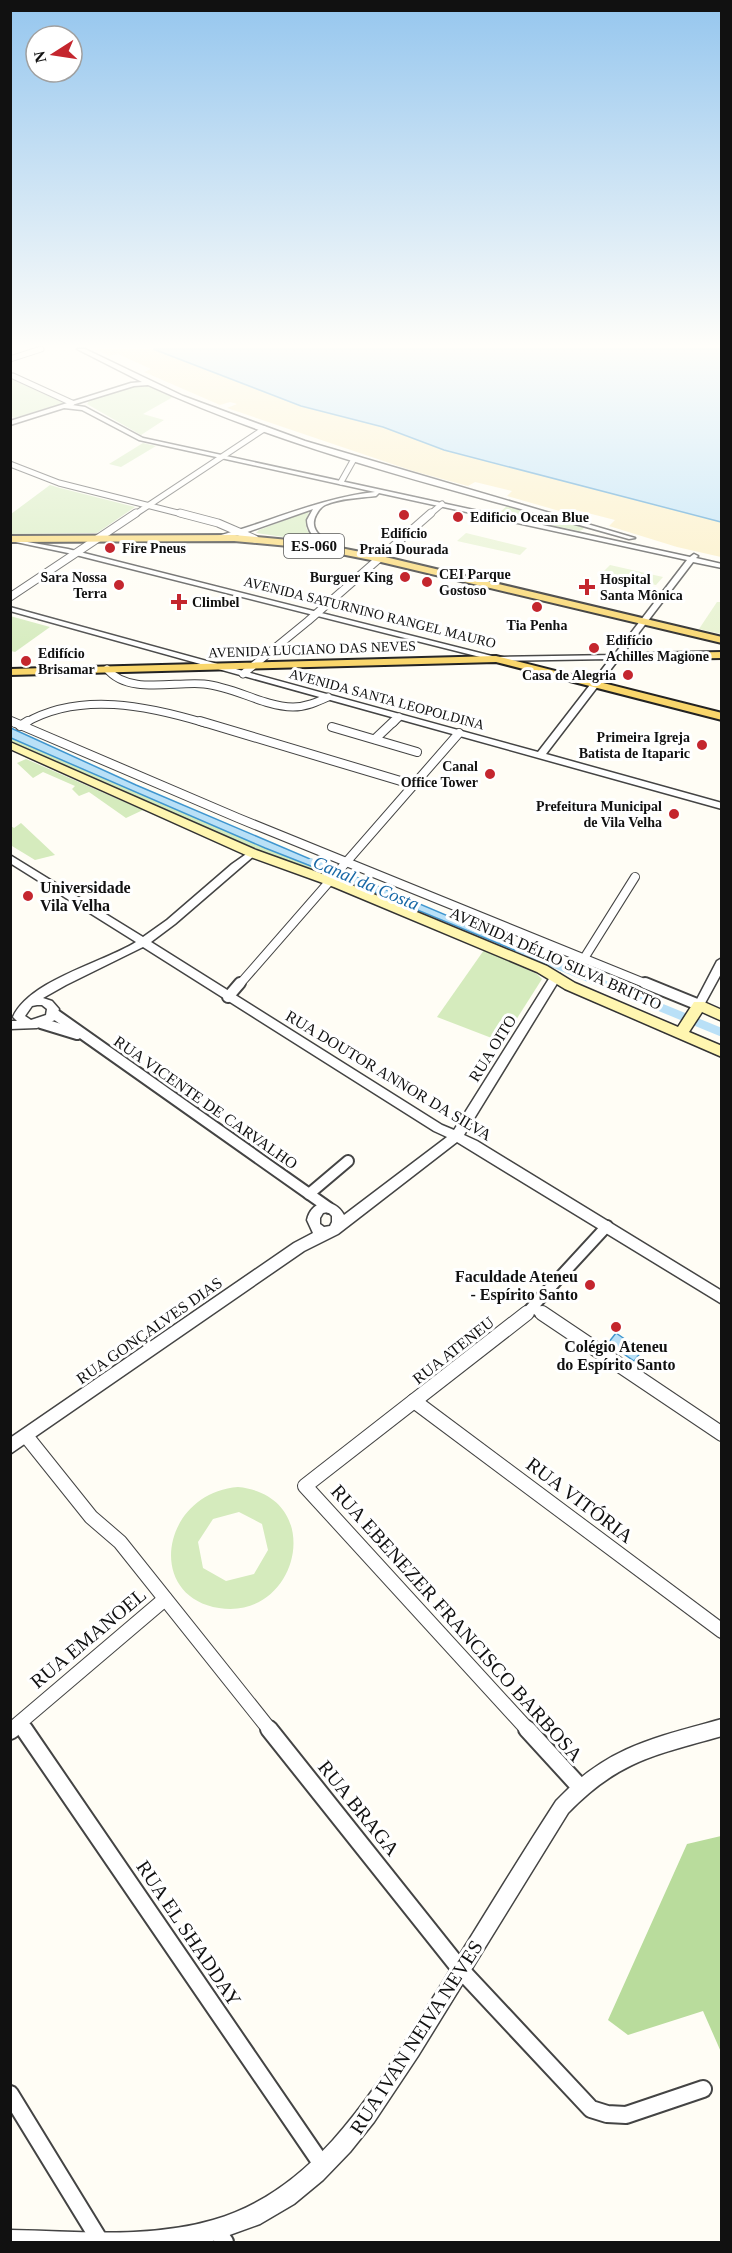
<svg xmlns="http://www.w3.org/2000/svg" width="732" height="2253" font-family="'Times New Roman',serif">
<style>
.green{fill:#d5ebbd;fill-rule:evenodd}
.forest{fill:#b9dc9c}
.sand{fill:#fbeec1}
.pitch{fill:#e6f2cf}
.water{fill:#b9e0f7;stroke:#3f96cf;stroke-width:1.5}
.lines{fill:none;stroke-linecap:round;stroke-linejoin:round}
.canal{fill:#b9e0f7;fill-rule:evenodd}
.minor-far5-casing{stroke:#444;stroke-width:7}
.minor-far4-casing{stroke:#444;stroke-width:9}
.minor-far3-casing{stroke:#444;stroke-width:10}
.minor-far2-casing{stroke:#444;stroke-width:14}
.minor-far1-casing{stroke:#444;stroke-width:16}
.minor-casing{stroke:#444;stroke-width:20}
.tertiary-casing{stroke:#444;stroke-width:3}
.secondary-casing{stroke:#333;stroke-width:3}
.primary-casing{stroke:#222;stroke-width:4}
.minor-far5{stroke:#fff;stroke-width:5}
.minor-far4{stroke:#fff;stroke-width:7}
.minor-far3{stroke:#fff;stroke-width:8}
.minor-far2{stroke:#fff;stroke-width:10}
.minor-far1{stroke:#fff;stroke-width:14}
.minor{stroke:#fff;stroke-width:16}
.tertiary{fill:#fff;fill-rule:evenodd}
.secondary{fill:#fff6b0;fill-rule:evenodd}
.primary{fill:#f9d66b;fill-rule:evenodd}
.poi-dot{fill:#c4262e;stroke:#fff;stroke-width:2}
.labels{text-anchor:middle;stroke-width:6;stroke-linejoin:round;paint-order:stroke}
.far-poi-label{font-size:14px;font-weight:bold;fill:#111;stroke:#fff;text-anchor:start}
.far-street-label{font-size:14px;fill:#111;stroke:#fff}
.shield{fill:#fff;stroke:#585858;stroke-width:1.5}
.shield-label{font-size:15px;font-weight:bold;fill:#111}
.poi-label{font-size:16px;font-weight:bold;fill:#111;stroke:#fff;text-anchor:start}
.street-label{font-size:16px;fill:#111;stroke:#fff}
.water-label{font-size:18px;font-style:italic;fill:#1768a6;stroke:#fff}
.near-street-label{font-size:20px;fill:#111;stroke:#fff}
</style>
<rect width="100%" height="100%" fill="#fffdf5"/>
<!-- green -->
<g class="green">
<polygon points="10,379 11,379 64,403 14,418 11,416"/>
<polygon points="143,384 173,397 143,414 164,420 141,435 87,404 90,400"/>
<polygon points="143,443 156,446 121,467 109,464"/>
<polygon points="50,485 60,488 135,507 97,533 11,534 11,514"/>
<polygon points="508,505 582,527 584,529 579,531 498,514"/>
<path d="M309 511C304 527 304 529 318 542L256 533 259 530Z"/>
<polygon points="10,616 50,627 15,652 11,651"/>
<polygon points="11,738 265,848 326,872 323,877 201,826 11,743"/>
<polygon points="26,759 143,810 126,818 89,792 79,796 72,789 75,786 43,772 33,778 17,763"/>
<polygon points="21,823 54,854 55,855 35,860 12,846 11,826 14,828"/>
<polygon points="484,950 537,974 542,979 502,1042 437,1017"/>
<path d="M238 1487C328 1496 299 1621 219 1608 144 1596 162 1493 238 1487ZM239 1512 262 1524 268 1550 254 1574 226 1581 203 1568 198 1542 213 1519Z"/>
</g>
<!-- forest -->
<polygon class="forest" points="721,1836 721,2052 703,2011 628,2035 608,2020 687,1844"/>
<!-- sand -->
<polygon class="sand" points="95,349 153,349 301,406 383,427 444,450 721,522 721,557 677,547 609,526 615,520 576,510 570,514 507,496 512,491 475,482 468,486 413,471 227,408 237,404 230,402 220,405 144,372 151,369 118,354 109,356"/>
<!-- pitch -->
<g class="pitch">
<polygon points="466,533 527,548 520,555 457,541"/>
<polygon points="610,565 663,577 656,585 602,573"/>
<polygon points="717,602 721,602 721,634 699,629"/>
</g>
<!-- water -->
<g class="water">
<polygon points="153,349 721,349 721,522 444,450 383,427 301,406"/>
<polygon points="11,728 136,785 329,867 326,872 265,848 11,738"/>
<polygon points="344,873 349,874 540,955 536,959 340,878"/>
<polygon points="616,1333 642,1351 634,1361 608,1343"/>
</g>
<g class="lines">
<!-- canal -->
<g class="canal">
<polygon points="311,858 363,880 365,882 363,884 355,884 307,863 306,861"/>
<polygon points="521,946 722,1028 722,1037 517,953 515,950"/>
</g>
<!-- minor-far5 casing -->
<g class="minor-far5-casing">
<g id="minor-far5">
<polyline points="10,359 41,349"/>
<polyline points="13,376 72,403"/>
<polyline points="10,464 59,483 186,515"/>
<polyline points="341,482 354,459"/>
<polyline points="134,515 264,429"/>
<polyline points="429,515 442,504"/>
</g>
</g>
<!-- minor-far4 casing -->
<g class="minor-far4-casing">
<g id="minor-far4">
<polyline points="180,513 218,523 255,539"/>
<polyline points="10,597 136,513"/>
<path d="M107 669C128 695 175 681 204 684 235 687 262 706 293 707 306 707 317 702 328 697"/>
<polyline points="243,674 308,621 431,513"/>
<polyline points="10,721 14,723"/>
<path d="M25 723C80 691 148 706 205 723"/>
<polyline points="393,723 399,717"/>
</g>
</g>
<!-- minor-far3 casing -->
<g class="minor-far3-casing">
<g id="minor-far3">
<polyline points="11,721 238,818 649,985"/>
<polyline points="200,721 414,785"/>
<polyline points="20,726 28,721"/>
<polyline points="332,727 417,752"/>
<polyline points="375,739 394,721"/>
<polyline points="583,960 635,877"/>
<polyline points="239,985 459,733"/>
</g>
</g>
<!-- minor-far2 casing -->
<g class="minor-far2-casing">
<g id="minor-far2">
<polyline points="645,983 699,1005"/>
<polyline points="228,997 240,983"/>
<polyline points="53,1013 329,1208"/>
<polyline points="41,1023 77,1034"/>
<polyline points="309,1194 348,1161"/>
<polyline points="534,1308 544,1315"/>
<polyline points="525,1315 607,1226"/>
</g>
</g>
<!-- minor-far1 casing -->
<g class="minor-far1-casing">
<g id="minor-far1">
<polyline points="527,1313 305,1486 528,1730"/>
<polyline points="542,1313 722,1434"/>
<polyline points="414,1401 722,1631"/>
<polyline points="27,1437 91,1517 120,1542 270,1730"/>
<polyline points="20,1723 25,1730"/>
<polyline points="11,1730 165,1599"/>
</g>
</g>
<!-- minor casing -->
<g class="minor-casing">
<g id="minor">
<polyline points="24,1729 323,2166"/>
<polyline points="269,1729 461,1970 591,2109 607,2114 626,2115 703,2089"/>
<polyline points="527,1729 580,1787"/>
<polyline points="10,1731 13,1729"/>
<polyline points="10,2094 100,2241"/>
<polyline points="216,2230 225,2242"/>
</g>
</g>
<!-- tertiary casing -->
<g class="tertiary-casing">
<g id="tertiary">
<path d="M77 349H85L183 396 305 441 635 538 629 539C468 493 301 455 148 385L134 386 72 405 85 407 143 438 690 557 694 554 698 556 696 558 722 564V568L693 562 546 754 722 803V809L10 611V607L538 752 610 659 496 661 68 553 11 541 10 539 68 549 496 657 614 655 687 560 379 493 376 496C360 498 340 498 325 505 321 507 318 511 316 515 307 532 328 542 341 548V552C325 552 307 535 307 520L313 509 239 535 214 539V537C268 523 319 498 375 492L139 440 82 410 64 408 10 425V421L131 383 142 382Z"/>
<path d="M252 850 255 851V855L175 924 151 942 442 1125 454 1130 552 974H560L561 977 464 1135 477 1141 722 1291V1304L457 1142 338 1234 304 1251 10 1454V1438L294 1243 313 1233 307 1220C311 1200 334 1196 344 1215L447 1137 434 1131 143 947 66 985 43 998 52 1001 59 1009 55 1020 37 1028 10 1029V1021H17L13 1017C30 980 102 963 136 942L10 863V855L143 937 167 920 232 864ZM37 1005H42L47 1009 46 1015 31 1020 25 1016 32 1006ZM328 1212 332 1216V1222L330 1226 324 1227 320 1224V1218L323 1213Z"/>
<polygon points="722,958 722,972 704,1005 703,1008 695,1008 694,1005 717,961"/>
<path d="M722 1719V1736C655 1755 618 1761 568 1813L418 2056 374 2122 350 2152 323 2180 294 2204 260 2224 210 2242H10V2230C77 2231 148 2239 213 2220 321 2189 379 2081 436 1993 476 1929 515 1864 556 1801 607 1747 653 1738 722 1719Z"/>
</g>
</g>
<!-- secondary casing -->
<g class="secondary-casing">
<polygon id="secondary" points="10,742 256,850 342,881 547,966 575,983 678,1027 694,1002 704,1002 722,1010 722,1021 702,1012 689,1032 722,1046 722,1057 565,989 537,972 334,887 248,856 10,749"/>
</g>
<!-- primary casing -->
<g class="primary-casing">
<g id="primary">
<polygon points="234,535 310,542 381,556 722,637 722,643 381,562 310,548 234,541 10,542 10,536"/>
<polygon points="722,652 722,658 615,660 609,657 615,654"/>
<polygon points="496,656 722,713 722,720 496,662 10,675 10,669"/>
</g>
</g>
<!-- minor-far5 -->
<use href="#minor-far5" class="minor-far5"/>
<!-- minor-far4 -->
<use href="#minor-far4" class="minor-far4"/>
<!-- minor-far3 -->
<use href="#minor-far3" class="minor-far3"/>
<!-- minor-far2 -->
<use href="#minor-far2" class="minor-far2"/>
<!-- minor-far1 -->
<use href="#minor-far1" class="minor-far1"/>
<!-- minor -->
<use href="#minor" class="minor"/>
<!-- tertiary -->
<use href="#tertiary" class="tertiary"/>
<!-- secondary -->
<use href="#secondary" class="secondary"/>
<!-- primary -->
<use href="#primary" class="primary"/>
</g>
<!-- sky -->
<linearGradient id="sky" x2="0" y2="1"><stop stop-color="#95c6ee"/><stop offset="0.52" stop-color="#fffefa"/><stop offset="1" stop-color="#fffefa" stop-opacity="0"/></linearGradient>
<rect width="732" height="665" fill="url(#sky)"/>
<!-- markers -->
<g class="poi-dot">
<circle cx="404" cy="515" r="6"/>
<circle cx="458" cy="517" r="6"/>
<circle cx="110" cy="548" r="6"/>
<circle cx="405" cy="577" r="6"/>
<circle cx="427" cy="582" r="6"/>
<circle cx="119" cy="585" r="6"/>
<path d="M584 578h6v6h6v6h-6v6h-6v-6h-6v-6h6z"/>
<path d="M176 593h6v6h6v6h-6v6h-6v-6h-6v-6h6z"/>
<circle cx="537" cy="607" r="6"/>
<circle cx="594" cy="648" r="6"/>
<circle cx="26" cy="661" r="6"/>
<circle cx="628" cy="675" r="6"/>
<circle cx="702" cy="745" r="6"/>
<circle cx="490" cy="774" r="6"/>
<circle cx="674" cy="814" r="6"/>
<circle cx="28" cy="896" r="6"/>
<circle cx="590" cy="1285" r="6"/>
<circle cx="616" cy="1327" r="6"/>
</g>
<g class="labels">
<!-- far-poi labels -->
<g class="far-poi-label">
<text x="470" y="522">Edificio Ocean Blue</text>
<text x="404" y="538" text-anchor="middle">Edifício<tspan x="404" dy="16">Praia Dourada</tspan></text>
<text x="122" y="553">Fire Pneus</text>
<text x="439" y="579">CEI Parque<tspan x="439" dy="16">Gostoso</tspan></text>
<text x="107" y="582" text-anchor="end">Sara Nossa<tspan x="107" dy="16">Terra</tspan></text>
<text x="393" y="582" text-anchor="end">Burguer King</text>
<text x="600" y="584">Hospital<tspan x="600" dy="16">Santa Mônica</tspan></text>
<text x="192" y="607">Climbel</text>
<text x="537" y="630" text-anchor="middle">Tia Penha</text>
<text x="606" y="645">Edifício<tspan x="606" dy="16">Achilles Magione</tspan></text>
<text x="38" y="658">Edifício<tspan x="38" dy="16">Brisamar</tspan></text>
<text x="616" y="680" text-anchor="end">Casa de Alegria</text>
<text x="690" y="742" text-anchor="end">Primeira Igreja<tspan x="690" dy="16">Batista de Itaparic</tspan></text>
<text x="478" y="771" text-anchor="end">Canal<tspan x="478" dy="16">Office Tower</tspan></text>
<text x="662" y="811" text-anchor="end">Prefeitura Municipal<tspan x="662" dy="16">de Vila Velha</tspan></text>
</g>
<!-- far-street labels -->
<g class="far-street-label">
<text transform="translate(370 612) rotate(14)" y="5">AVENIDA SATURNINO RANGEL MAURO</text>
<text transform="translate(312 649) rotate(-2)" y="5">AVENIDA LUCIANO DAS NEVES</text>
<text transform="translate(387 699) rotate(15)" y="5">AVENIDA SANTA LEOPOLDINA</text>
</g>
<!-- shield labels -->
<rect class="shield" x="284" y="534" width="60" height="24" rx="4.5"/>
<g class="shield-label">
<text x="314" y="551">ES-060</text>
</g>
<!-- poi labels -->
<g class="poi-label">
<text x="40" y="893">Universidade<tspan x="40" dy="18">Vila Velha</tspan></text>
<text x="578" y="1282" text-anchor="end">Faculdade Ateneu<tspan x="578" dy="18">- Espírito Santo</tspan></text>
<text x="616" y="1352" text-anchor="middle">Colégio Ateneu<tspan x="616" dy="18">do Espírito Santo</tspan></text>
</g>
<!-- street labels -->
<g class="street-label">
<text transform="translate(556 958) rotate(24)" y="6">AVENIDA DÉLIO SILVA BRITTO</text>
<text transform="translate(492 1048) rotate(-58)" y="6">RUA OITO</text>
<text transform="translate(389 1075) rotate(31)" y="6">RUA DOUTOR ANNOR DA SILVA</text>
<text transform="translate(206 1102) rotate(35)" y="6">RUA VICENTE DE CARVALHO</text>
<text transform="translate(149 1330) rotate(-35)" y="6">RUA GONÇALVES DIAS</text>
<text transform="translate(453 1350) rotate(-38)" y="6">RUA ATENEU</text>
</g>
<!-- water labels -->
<g class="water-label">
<text transform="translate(366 883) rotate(23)" y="6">Canal da Costa</text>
</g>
<!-- near-street labels -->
<g class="near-street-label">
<text transform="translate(580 1500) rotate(37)" y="7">RUA VITÓRIA</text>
<text transform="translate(457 1623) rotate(48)" y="7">RUA EBENEZER FRANCISCO BARBOSA</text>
<text transform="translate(88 1638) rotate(-40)" y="7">RUA EMANOEL</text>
<text transform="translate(359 1808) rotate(51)" y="7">RUA BRAGA</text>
<text transform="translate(189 1933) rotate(56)" y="7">RUA EL SHADDAY</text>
<text transform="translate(416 2037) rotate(-57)" y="7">RUA IVAN NEIVA NEVES</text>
</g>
</g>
<!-- border -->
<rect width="732" height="2253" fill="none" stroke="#111111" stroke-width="24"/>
<!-- north arrow -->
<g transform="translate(54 54) rotate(258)"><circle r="28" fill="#ffffff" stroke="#a0a0a0" stroke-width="1.5"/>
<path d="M0-4.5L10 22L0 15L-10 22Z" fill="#c4262e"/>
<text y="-9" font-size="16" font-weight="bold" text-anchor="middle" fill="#111111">N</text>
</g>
</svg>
